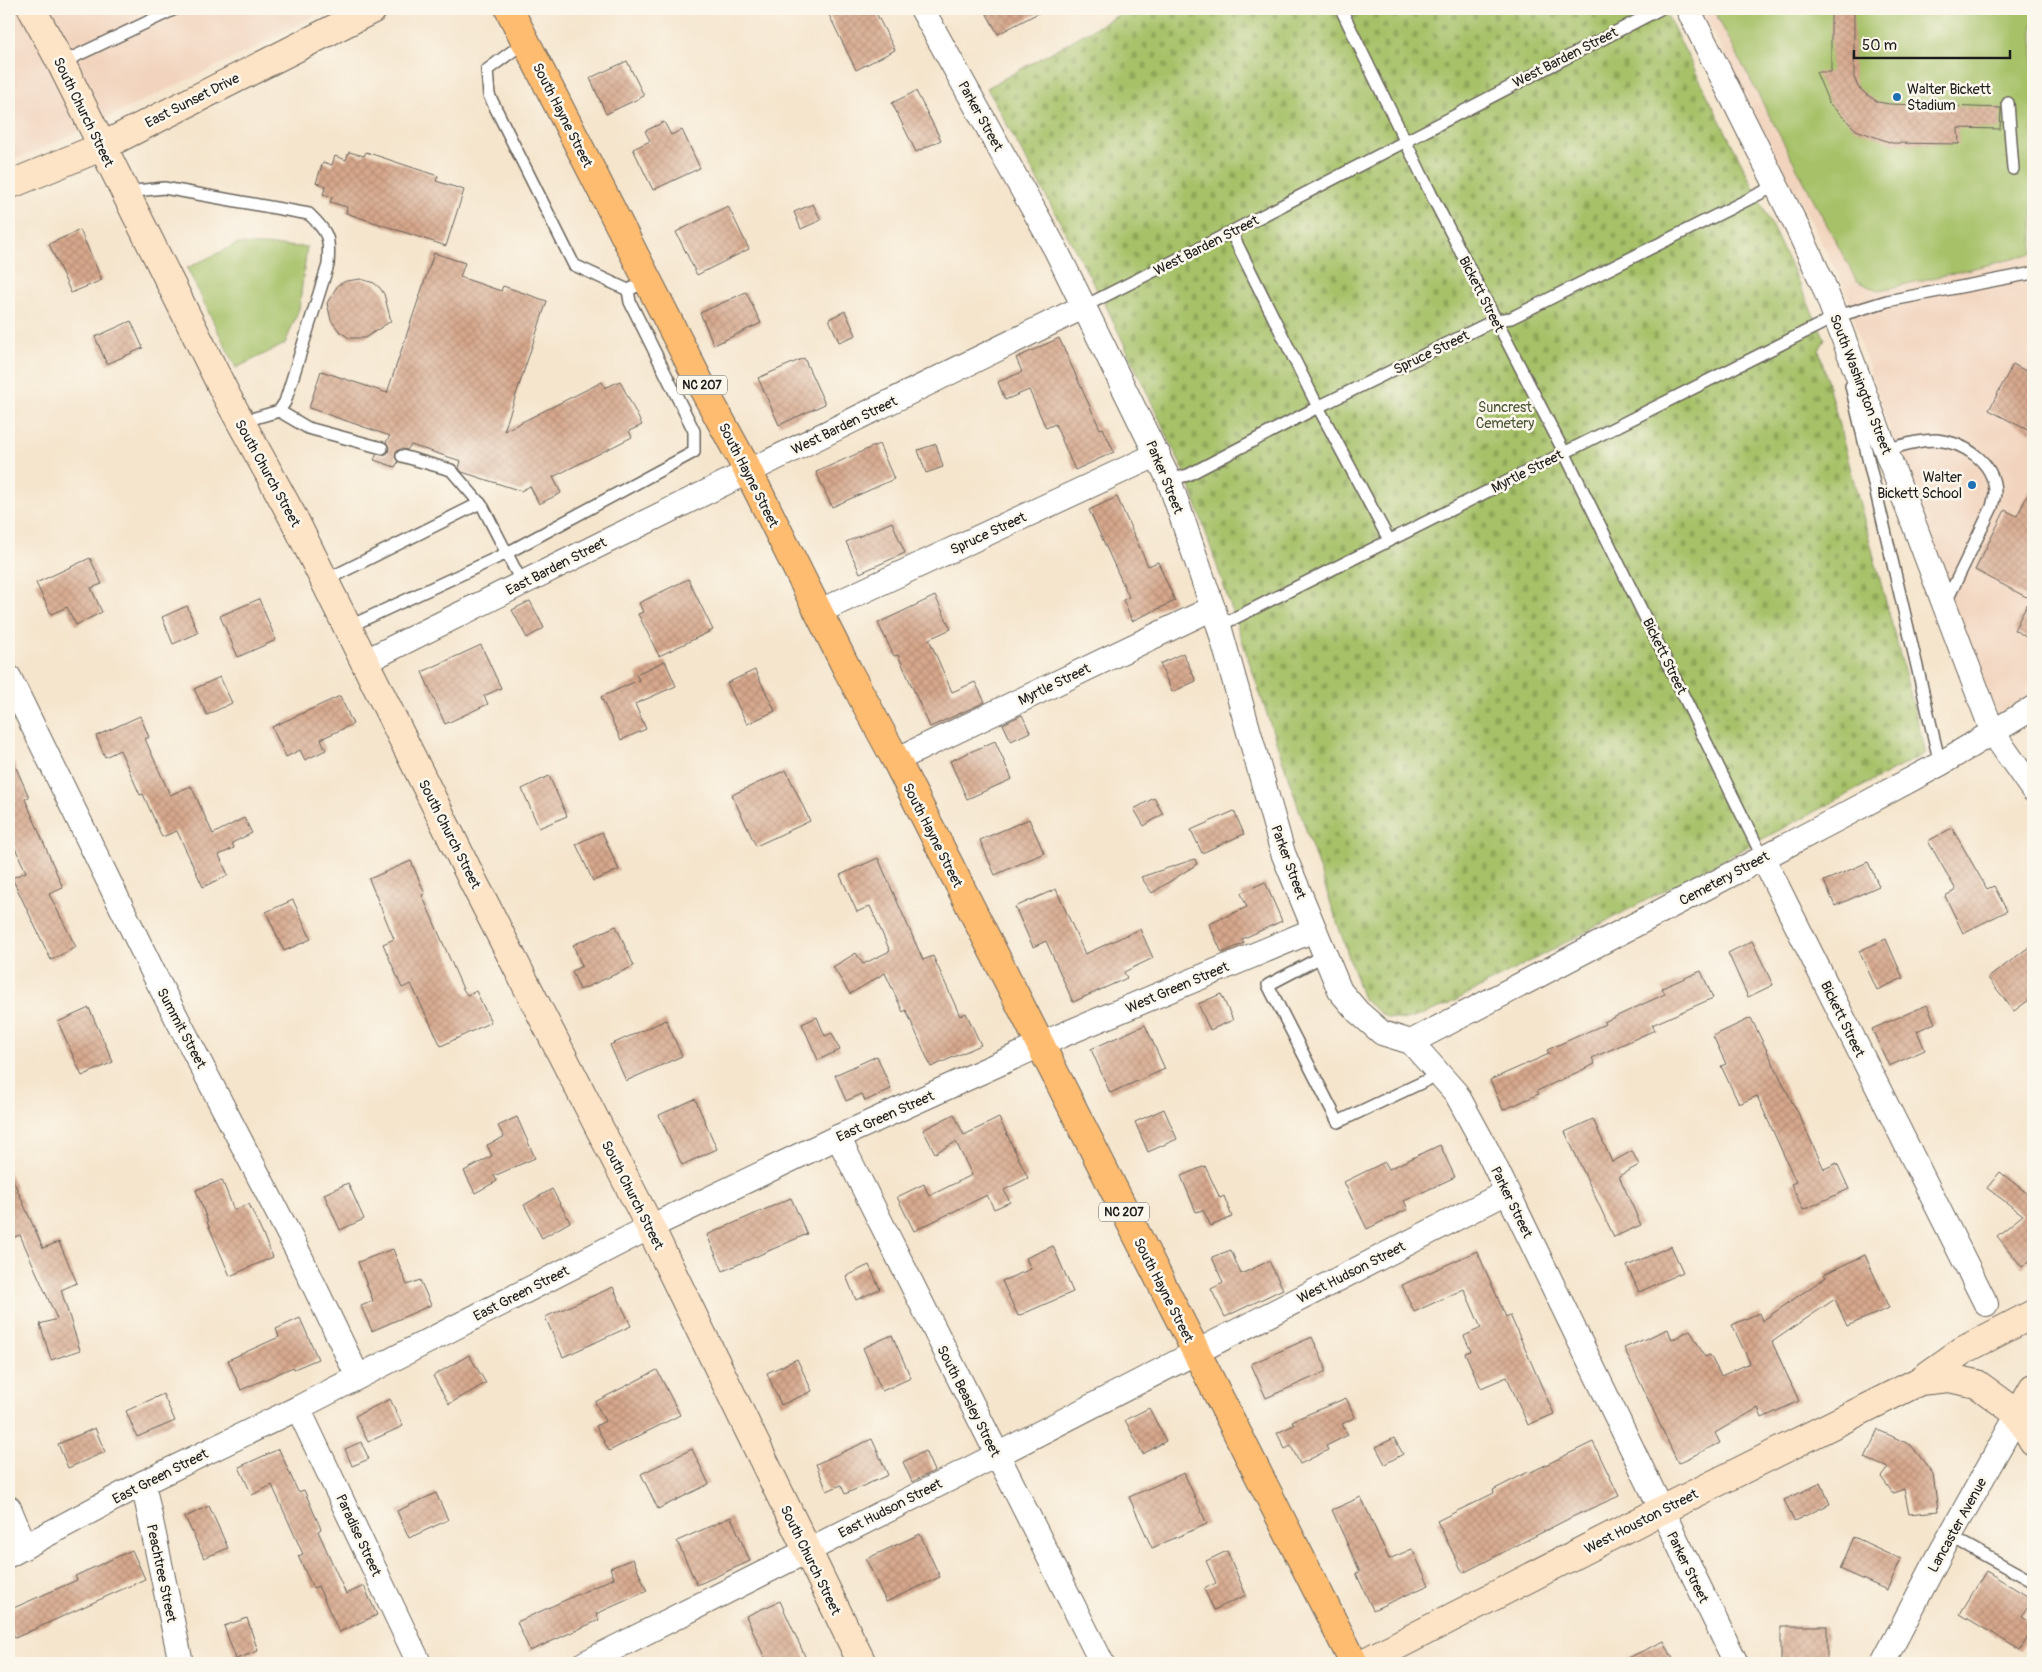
<svg xmlns="http://www.w3.org/2000/svg" width="2042" height="1672" font-family="Pangolin,sans-serif">
<style>
.built{fill:#f2d4be}
.cemetery{fill:url(#cemetery-stones);stroke:#616e42}
.green{fill:#a6c167;stroke:#616e42}
.building{fill:url(#building-cross-hatch)}
.lines{fill:none;stroke-linecap:round;stroke-linejoin:round}
.lane-casing{stroke:#68625a;stroke-width:14}
.street-casing{stroke:#68625a;stroke-width:26}
.secondary-casing{stroke:#68625a;stroke-width:30}
.primary-casing{stroke:#68625a;stroke-width:30}
.lane{stroke:#fff;stroke-width:11}
.street{stroke:#fff;stroke-width:24}
.secondary{stroke:#fee4c6;stroke-width:28}
.primary{stroke:#fdbc70;stroke-width:28}
.poi-dot{fill:#1f6fb2;stroke:#fbf7ec;stroke-width:2}
.labels{text-anchor:middle;stroke-width:5;stroke-linejoin:round;paint-order:stroke}
.shield{fill:#fbf7ec;stroke:#5f5e5a;stroke-width:1}
.shield-label{font-size:12px;font-weight:bold;fill:#1c1c1c}
.street-label{font-size:14px;fill:#1c1c1c;stroke:#fbf7ec}
.poi-label{font-size:14px;fill:#1c1c1c;stroke:#fbf7ec;text-anchor:start}
.park-label{font-size:14px;fill:#4c5636;stroke:#fbf7ec}
</style>
<defs>
<pattern id="cemetery-stones" width="16" height="16" patternUnits="userSpaceOnUse" patternTransform="scale(1.25)"><rect width="16" height="16" fill="#a6c167"/><path d="M2 7V4a2 2 0 0 1 4 0v3zM10 15v-3a2 2 0 0 1 4 0v3z" fill="#8ea559"/></pattern>
<pattern id="building-cross-hatch" width="8" height="8" patternUnits="userSpaceOnUse" patternTransform="scale(1.25)"><rect width="8" height="8" fill="#d6a78c"/><path d="M0 0l8 8M0 8l8-8" fill="none" stroke="#b78f78"/></pattern>
</defs>
<rect width="100%" height="100%" fill="#fbf7ec"/>
<filter id="ink" filterUnits="userSpaceOnUse"><feTurbulence type="fractalNoise" baseFrequency=".02" numOctaves="2"/><feDisplacementMap in="SourceGraphic" scale="10" xChannelSelector="R" yChannelSelector="G"/><feConvolveMatrix kernelMatrix="1 2 1 2 8 2 1 2 1" color-interpolation-filters="sRGB"/></filter>
<filter id="wash" filterUnits="userSpaceOnUse"><feTurbulence type="fractalNoise" baseFrequency=".0096" numOctaves="4" result="noise"/><feDisplacementMap in="SourceGraphic" scale="20" xChannelSelector="R" yChannelSelector="G"/><feGaussianBlur stdDeviation="1.12" result="paint"/><feColorMatrix in="noise" values="0 0 0 0 0 0 0 0 0 0 0 0 0 0 0 0 0 1.4 0 .05"/><feComposite in="paint" operator="in"/></filter>
<g filter="url(#wash)">
<rect width="100%" height="100%" fill="#f5e5cd"/>
<!-- built -->
<g class="built">
<polygon points="9,9 327,9 255,48 43,148 9,161"/>
<polygon points="1701,9 2033,9 2033,694 1998,715 1959,625 1861,345 1847,292"/>
</g>
<!-- cemetery -->
<polygon class="cemetery" points="1129,9 1664,9 1748,176 1825,339 1819,350 1926,753 1445,1006 1408,1020 1387,1018 1363,999 1188,480 1108,310 987,88"/>
<!-- green -->
<g class="green">
<polygon points="1713,9 2033,9 2033,254 1877,291 1856,280"/>
<polygon points="237,244 307,247 299,309 285,344 236,368 187,268"/>
</g>
<g id="blocks">
<!-- building -->
<g class="building">
<polygon points="826,9 874,9 895,50 856,70"/>
<polygon points="984,9 1046,9 998,34"/>
<polygon points="1831,9 1854,9 1854,77 1858,87 1866,94 1878,102 1889,104 2001,108 2000,129 1958,128 1959,144 1892,143 1856,130 1829,103 1816,72 1831,72"/>
<polygon points="627,61 644,96 606,114 590,78"/>
<polygon points="916,91 941,140 916,152 892,103"/>
<polygon points="664,122 671,135 682,130 700,168 653,190 633,149 650,141 645,131"/>
<polygon points="349,152 364,156 366,152 438,176 436,181 464,190 446,246 346,213 347,207 330,202 332,197 323,194 326,186 316,183 323,162 332,165 335,156 346,160"/>
<polygon points="813,204 821,220 801,229 794,212"/>
<polygon points="728,206 749,249 697,275 676,232"/>
<polygon points="80,230 102,280 71,293 49,244"/>
<polygon points="434,253 465,263 460,277 501,291 503,286 547,301 504,431 602,382 605,388 620,381 642,425 629,431 632,437 553,477 561,493 539,504 530,486 521,491 462,472 459,468 461,461 411,445 407,450 401,449 396,451 395,457 398,462 395,467 374,460 377,454 383,455 388,453 389,447 386,442 390,436 309,408 321,371 387,393"/>
<polygon points="361,279 374,283 380,288 384,294 391,321 365,338 349,338 339,331 331,320 327,303 338,285 346,281"/>
<polygon points="746,292 761,323 714,345 700,313"/>
<polygon points="845,311 856,335 839,342 829,319"/>
<polygon points="131,321 143,348 107,364 95,337"/>
<polygon points="1059,338 1100,429 1103,428 1114,452 1075,470 1055,424 1046,428 1029,390 1005,400 998,382 1022,372 1016,358"/>
<polygon points="804,358 825,404 779,425 758,378"/>
<polygon points="2013,364 2033,375 2033,433 1989,410"/>
<polygon points="879,444 894,479 832,507 816,472"/>
<polygon points="936,444 943,467 926,473 918,450"/>
<polygon points="2033,484 2033,640 2014,630 2030,599 1975,570 2005,510 2017,516"/>
<polygon points="1117,497 1148,566 1158,562 1175,601 1132,621 1123,600 1129,597 1089,510"/>
<polygon points="892,522 905,553 860,573 846,542"/>
<polygon points="90,558 102,584 91,588 102,612 76,625 67,607 51,614 36,583"/>
<polygon points="688,579 713,630 659,656 638,614 643,612 639,603"/>
<polygon points="935,596 951,629 929,639 952,692 975,682 985,702 930,727 898,655 894,656 878,623"/>
<polygon points="259,599 276,640 238,657 220,616"/>
<polygon points="530,601 544,628 527,638 512,610"/>
<polygon points="187,606 198,633 173,644 162,617"/>
<polygon points="481,645 501,688 484,696 488,704 445,724 422,672"/>
<polygon points="1183,653 1196,681 1172,692 1160,664"/>
<polygon points="665,661 676,686 635,704 646,729 621,740 601,697 639,680 636,674"/>
<polygon points="755,670 775,711 747,724 727,683"/>
<polygon points="220,677 232,703 207,715 194,689"/>
<polygon points="340,696 353,724 321,739 326,750 305,760 300,750 286,757 272,727"/>
<polygon points="1022,715 1030,732 1011,741 1003,724"/>
<polygon points="140,716 149,737 145,739 170,795 191,786 213,834 244,818 252,833 232,843 234,848 219,855 228,875 203,887 177,831 162,837 143,794 140,795 120,750 105,757 96,736"/>
<polygon points="995,741 1012,779 967,799 950,761"/>
<polygon points="9,752 29,797 25,799 63,888 49,894 76,947 51,960 12,878 26,872 9,835"/>
<polygon points="786,770 810,821 756,846 732,795"/>
<polygon points="549,776 567,816 539,828 522,789"/>
<polygon points="1154,798 1163,814 1144,826 1134,809"/>
<polygon points="1234,811 1244,834 1202,853 1191,830"/>
<polygon points="1029,819 1044,853 995,875 980,840"/>
<polygon points="1952,828 1987,889 1994,886 2007,911 1963,933 1945,896 1956,890 1928,841"/>
<polygon points="602,832 619,870 593,881 576,844"/>
<polygon points="878,858 923,960 933,956 960,1016 966,1013 981,1045 931,1067 906,1010 903,1012 885,973 850,994 833,967 856,953 863,964 890,951 870,906 857,912 840,875"/>
<polygon points="1195,859 1197,864 1152,893 1141,877"/>
<polygon points="411,861 425,894 422,895 463,989 467,995 476,991 491,1022 441,1046 411,984 402,988 383,944 394,939 369,879"/>
<polygon points="1868,862 1879,886 1835,906 1824,881"/>
<polygon points="1265,882 1282,921 1242,939 1244,943 1222,953 1209,924 1247,907 1241,893"/>
<polygon points="1056,889 1085,954 1140,929 1153,958 1124,972 1127,978 1073,1002 1046,941 1033,947 1015,907"/>
<polygon points="293,900 311,939 284,951 266,912"/>
<polygon points="616,926 634,966 580,990 572,971 582,966 573,945"/>
<polygon points="1886,939 1903,978 1877,990 1859,951"/>
<polygon points="1752,941 1773,985 1748,997 1728,953"/>
<polygon points="2033,944 2033,997 2014,1011 1988,978"/>
<polygon points="1701,971 1713,998 1652,1025 1655,1030 1592,1058 1595,1064 1537,1091 1539,1094 1503,1110 1490,1080 1549,1054 1547,1050 1605,1024 1604,1022 1665,994 1662,988"/>
<polygon points="1221,994 1233,1020 1210,1030 1198,1004"/>
<polygon points="1927,1005 1935,1023 1917,1031 1925,1050 1889,1066 1872,1029"/>
<polygon points="89,1008 113,1062 82,1076 58,1022"/>
<polygon points="817,1017 825,1036 832,1033 840,1050 818,1060 802,1024"/>
<polygon points="1751,1018 1794,1106 1795,1106 1824,1169 1837,1163 1849,1189 1803,1210 1791,1184 1796,1182 1757,1096 1739,1104 1721,1066 1726,1064 1713,1036"/>
<polygon points="666,1020 682,1056 626,1081 610,1045"/>
<polygon points="1145,1025 1165,1069 1110,1093 1091,1049"/>
<polygon points="877,1056 891,1089 865,1101 862,1094 846,1101 835,1075"/>
<polygon points="695,1099 717,1149 682,1165 659,1115"/>
<polygon points="1164,1109 1177,1139 1148,1152 1135,1122"/>
<polygon points="954,1114 964,1135 999,1118 1028,1178 1004,1190 1010,1202 994,1209 987,1195 914,1231 897,1197 924,1184 929,1196 972,1175 956,1142 935,1153 923,1130"/>
<polygon points="517,1117 535,1158 494,1176 497,1181 475,1193 464,1171 492,1156 487,1145 504,1137 498,1126"/>
<polygon points="1593,1119 1612,1162 1632,1151 1639,1165 1619,1176 1641,1225 1614,1237 1565,1132"/>
<polygon points="1440,1145 1455,1177 1404,1201 1408,1209 1367,1229 1344,1182 1385,1162 1389,1169"/>
<polygon points="1205,1166 1220,1198 1224,1196 1232,1217 1211,1226 1203,1210 1196,1212 1181,1176"/>
<polygon points="9,1171 43,1248 59,1242 77,1283 61,1290 80,1350 51,1360 40,1324 57,1319 20,1235 9,1239"/>
<polygon points="2000,1172 2033,1198 2033,1258 2022,1267 1997,1236 2023,1215 1987,1188"/>
<polygon points="222,1180 234,1210 249,1204 273,1257 230,1276 207,1222 208,1222 196,1190"/>
<polygon points="348,1183 364,1219 340,1230 324,1194"/>
<polygon points="552,1189 570,1222 542,1238 524,1205"/>
<polygon points="791,1198 807,1234 723,1271 707,1235"/>
<polygon points="1053,1246 1073,1292 1018,1316 1002,1281 1031,1269 1026,1258"/>
<polygon points="1671,1246 1683,1272 1639,1292 1627,1266"/>
<polygon points="393,1249 407,1285 420,1280 431,1305 372,1331 361,1306 373,1301 358,1262"/>
<polygon points="1231,1250 1241,1274 1269,1261 1283,1289 1225,1317 1211,1289 1223,1283 1212,1257"/>
<polygon points="1477,1251 1506,1317 1510,1315 1554,1414 1528,1425 1507,1377 1481,1388 1465,1353 1471,1351 1464,1336 1481,1328 1464,1289 1414,1312 1402,1285"/>
<polygon points="1865,1255 1889,1308 1847,1326 1835,1299 1772,1342 1799,1401 1762,1418 1758,1408 1715,1433 1720,1443 1678,1463 1624,1348 1668,1329 1672,1340 1690,1330 1705,1357 1710,1355 1721,1376 1750,1363 1732,1325 1759,1313 1762,1321 1826,1277 1824,1274"/>
<polygon points="869,1265 880,1289 856,1300 846,1276"/>
<polygon points="613,1287 631,1326 563,1357 545,1317"/>
<polygon points="300,1318 318,1359 294,1369 293,1367 241,1390 228,1360 279,1337 276,1329"/>
<polygon points="892,1335 911,1378 882,1391 863,1348"/>
<polygon points="1312,1337 1325,1365 1325,1372 1266,1398 1251,1364"/>
<polygon points="469,1355 486,1383 449,1404 433,1376"/>
<polygon points="797,1359 812,1391 781,1405 767,1373"/>
<polygon points="657,1370 680,1415 609,1451 596,1426 605,1421 595,1402"/>
<polygon points="163,1394 175,1421 137,1437 126,1411"/>
<polygon points="1346,1398 1355,1417 1342,1424 1348,1435 1326,1446 1328,1450 1300,1464 1291,1446 1285,1449 1277,1433 1294,1425 1292,1421"/>
<polygon points="390,1399 403,1426 368,1442 355,1416"/>
<polygon points="1149,1408 1166,1441 1143,1454 1125,1420"/>
<polygon points="95,1428 105,1452 68,1468 58,1444"/>
<polygon points="1878,1430 1911,1445 1933,1474 1938,1511 1909,1514 1904,1489 1893,1493 1881,1477 1888,1468 1865,1458"/>
<polygon points="1394,1438 1403,1454 1385,1464 1376,1447"/>
<polygon points="872,1439 888,1475 845,1494 841,1485 827,1491 816,1464"/>
<polygon points="361,1442 369,1459 352,1466 345,1449"/>
<polygon points="1593,1442 1619,1496 1574,1516 1463,1573 1437,1521 1494,1493 1493,1490 1528,1472 1529,1473"/>
<polygon points="279,1449 298,1492 304,1490 321,1529 318,1531 346,1594 364,1586 377,1615 339,1632 318,1586 313,1588 298,1556 303,1554 272,1485 252,1495 239,1467"/>
<polygon points="692,1449 709,1484 658,1509 641,1474"/>
<polygon points="925,1451 934,1471 912,1482 903,1462"/>
<polygon points="1184,1473 1207,1524 1152,1548 1129,1497"/>
<polygon points="1821,1483 1830,1504 1794,1521 1784,1500"/>
<polygon points="436,1493 448,1520 409,1538 397,1511"/>
<polygon points="1361,1497 1389,1559 1412,1549 1429,1585 1373,1610 1356,1573 1360,1572 1332,1510"/>
<polygon points="209,1506 228,1548 204,1558 185,1517"/>
<polygon points="731,1517 750,1561 697,1585 677,1541"/>
<polygon points="920,1534 940,1577 886,1602 866,1559"/>
<polygon points="1854,1537 1901,1559 1887,1590 1840,1569"/>
<polygon points="132,1550 145,1579 15,1638 9,1624 9,1610 77,1580 75,1576"/>
<polygon points="1227,1551 1246,1595 1214,1610 1204,1589 1216,1583 1206,1561"/>
<polygon points="633,1559 647,1591 596,1614 599,1620 530,1651 517,1622 614,1578 610,1568"/>
<polygon points="1986,1571 2032,1599 2021,1617 2033,1625 2033,1629 2020,1650 1960,1614"/>
<polygon points="780,1601 808,1663 767,1663 746,1616"/>
<polygon points="247,1618 258,1651 236,1659 224,1626"/>
<rect x="1781" y="1626" width="46" height="37"/>
<polygon points="1664,1641 1675,1663 1617,1663"/>
</g>
</g>
</g>
<g filter="url(#ink)">
<use href="#blocks" fill-opacity="0" stroke="#68625a" stroke-width="1"/>
<g class="lines">
<!-- lane casing -->
<g class="lane-casing">
<g id="lane">
<polyline points="1341,9 1431,194 1564,452 1763,858"/>
<polyline points="526,41 487,70 489,95 574,265 628,290 635,287"/>
<polyline points="61,63 175,9"/>
<polyline points="2008,103 2013,169"/>
<path d="M126 192 164 188 309 214C329 233 330 238 328 265L285 402 279 411 241 422"/>
<polyline points="1231,232 1318,407 1389,540"/>
<polyline points="1083,307 1231,232 1660,9"/>
<polyline points="1851,386 1940,764"/>
<polyline points="279,411 308,428 382,448"/>
<path d="M1886 450C1902 445 1919 440 1936 440 1963 442 1994 461 1995 492 1995 496 1993 502 1992 507L1945 604"/>
<polyline points="402,456 451,470 483,507 522,583"/>
<polyline points="1169,480 1188,475 1318,407 1495,320 1511,318 1775,186"/>
<polyline points="324,581 480,503"/>
<polyline points="1219,626 1835,317 1887,301 2033,273"/>
<polyline points="348,627 507,553 694,452 694,431 630,302 628,290"/>
<polyline points="1325,955 1268,985 1338,1122 1440,1074"/>
<polyline points="1950,1536 2033,1582"/>
</g>
</g>
<!-- street casing -->
<g class="street-casing">
<g id="street">
<polyline points="922,9 1056,250 1169,480 1219,626 1283,853 1340,991 1358,1012 1382,1033 1411,1042 1456,1093 1487,1150 1736,1663"/>
<polyline points="1688,9 1798,229 1823,284 1993,733 2033,790"/>
<polyline points="818,612 1158,454"/>
<polyline points="364,662 605,542 1083,307"/>
<polyline points="9,677 155,976 298,1252 358,1377"/>
<polyline points="896,760 1213,608"/>
<polyline points="1763,858 1986,1304"/>
<polyline points="1411,1042 1839,818 1940,764 2033,708"/>
<polyline points="838,1137 1102,1663"/>
<polyline points="298,1408 419,1663"/>
<polyline points="143,1483 181,1663"/>
<polyline points="9,1508 25,1546"/>
<polyline points="9,1555 143,1483 298,1408 650,1227 838,1137 1060,1036 1314,930"/>
<polyline points="585,1663 997,1455 1507,1192"/>
<polyline points="1883,1663 1940,1554 2018,1414"/>
</g>
</g>
<!-- secondary casing -->
<g class="secondary-casing">
<g id="secondary">
<polyline points="32,9 61,63 226,395 295,521 473,881 650,1227 862,1663"/>
<polyline points="9,185 101,147 373,9"/>
<polyline points="1921,1380 1962,1351 2033,1314"/>
<polyline points="2018,1414 2033,1388"/>
<polyline points="1363,1663 1660,1511 1920,1381 1949,1378 1977,1384 2018,1414 2033,1441"/>
</g>
</g>
<!-- primary casing -->
<g class="primary-casing">
<polyline id="primary" points="509,9 700,383 748,471 848,671 896,760 1354,1663"/>
</g>
<!-- lane -->
<use href="#lane" class="lane"/>
<!-- street -->
<use href="#street" class="street"/>
<!-- secondary -->
<use href="#secondary" class="secondary"/>
<!-- primary -->
<use href="#primary" class="primary"/>
</g>
</g>
<!-- markers -->
<g class="poi-dot">
<circle cx="1897" cy="97" r="5"/>
<circle cx="1972" cy="485" r="5"/>
</g>
<g class="labels">
<!-- shield labels -->
<g class="shield">
<rect x="677" y="375.5" width="50" height="19" rx="4"/>
<rect x="1099" y="1202.5" width="50" height="19" rx="4"/>
</g>
<g class="shield-label">
<text x="702" y="389">NC 207</text>
<text x="1124" y="1216">NC 207</text>
</g>
<!-- street labels -->
<g class="street-label">
<text transform="translate(1565 57) rotate(-27)" y="5">West Barden Street</text>
<text transform="translate(192 100) rotate(-27)" y="5">East Sunset Drive</text>
<text transform="translate(84 112) rotate(64)" y="5">South Church Street</text>
<text transform="translate(563 115) rotate(63)" y="5">South Hayne Street</text>
<text transform="translate(981 116) rotate(61)" y="5">Parker Street</text>
<text transform="translate(1206 245) rotate(-27)" y="5">West Barden Street</text>
<text transform="translate(1482 294) rotate(63)" y="5">Bickett Street</text>
<text transform="translate(1431 352) rotate(-26)" y="5">Spruce Street</text>
<text transform="translate(1861 384) rotate(69)" y="5">South Washington Street</text>
<text transform="translate(844 425) rotate(-26)" y="5">West Barden Street</text>
<text transform="translate(1527 471) rotate(-27)" y="5">Myrtle Street</text>
<text transform="translate(268 473) rotate(61)" y="5">South Church Street</text>
<text transform="translate(749 475) rotate(63)" y="5">South Hayne Street</text>
<text transform="translate(1165 477) rotate(68)" y="5">Parker Street</text>
<text transform="translate(988 533) rotate(-25)" y="5">Spruce Street</text>
<text transform="translate(556 566) rotate(-27)" y="5">East Barden Street</text>
<text transform="translate(1665 656) rotate(64)" y="5">Bickett Street</text>
<text transform="translate(1054 684) rotate(-26)" y="5">Myrtle Street</text>
<text transform="translate(450 834) rotate(63)" y="5">South Church Street</text>
<text transform="translate(933 835) rotate(63)" y="5">South Hayne Street</text>
<text transform="translate(1289 862) rotate(70)" y="5">Parker Street</text>
<text transform="translate(1724 878) rotate(-28)" y="5">Cemetery Street</text>
<text transform="translate(1177 987) rotate(-23)" y="5">West Green Street</text>
<text transform="translate(1843 1019) rotate(64)" y="5">Bickett Street</text>
<text transform="translate(182 1028) rotate(62)" y="5">Summit Street</text>
<text transform="translate(885 1116) rotate(-24)" y="5">East Green Street</text>
<text transform="translate(633 1195) rotate(63)" y="5">South Church Street</text>
<text transform="translate(1512 1202) rotate(64)" y="5">Parker Street</text>
<text transform="translate(1351 1272) rotate(-27)" y="5">West Hudson Street</text>
<text transform="translate(1164 1290) rotate(63)" y="5">South Hayne Street</text>
<text transform="translate(521 1293) rotate(-27)" y="5">East Green Street</text>
<text transform="translate(969 1401) rotate(63)" y="5">South Beasley Street</text>
<text transform="translate(160 1476) rotate(-27)" y="5">East Green Street</text>
<text transform="translate(890 1508) rotate(-27)" y="5">East Hudson Street</text>
<text transform="translate(1641 1521) rotate(-27)" y="5">West Houston Street</text>
<text transform="translate(1957 1525) rotate(-61)" y="5">Lancaster Avenue</text>
<text transform="translate(359 1535) rotate(65)" y="5">Paradise Street</text>
<text transform="translate(811 1560) rotate(64)" y="5">South Church Street</text>
<text transform="translate(1688 1567) rotate(64)" y="5">Parker Street</text>
<text transform="translate(162 1573) rotate(78)" y="5">Peachtree Street</text>
</g>
<!-- poi labels -->
<g class="poi-label">
<text x="1907" y="94">Walter Bickett<tspan x="1907" dy="16">Stadium</tspan></text>
<text x="1962" y="482" text-anchor="end">Walter<tspan x="1962" dy="16">Bickett School</tspan></text>
</g>
<!-- park labels -->
<g class="park-label">
<text x="1505" y="412">Suncrest<tspan x="1505" dy="16">Cemetery</tspan></text>
</g>
</g>
<!-- margin -->
<rect width="2042" height="1672" fill="none" stroke="#fbf7ec" stroke-width="30"/>
<!-- scale -->
<path d="M1854 50v8h156v-8" fill="none" stroke="#1c1c1c" stroke-width="2.5"/>
<text x="1862" y="50" font-size="15" fill="#1c1c1c" stroke="#fbf7ec" stroke-width="4" paint-order="stroke">50 m</text>
</svg>
